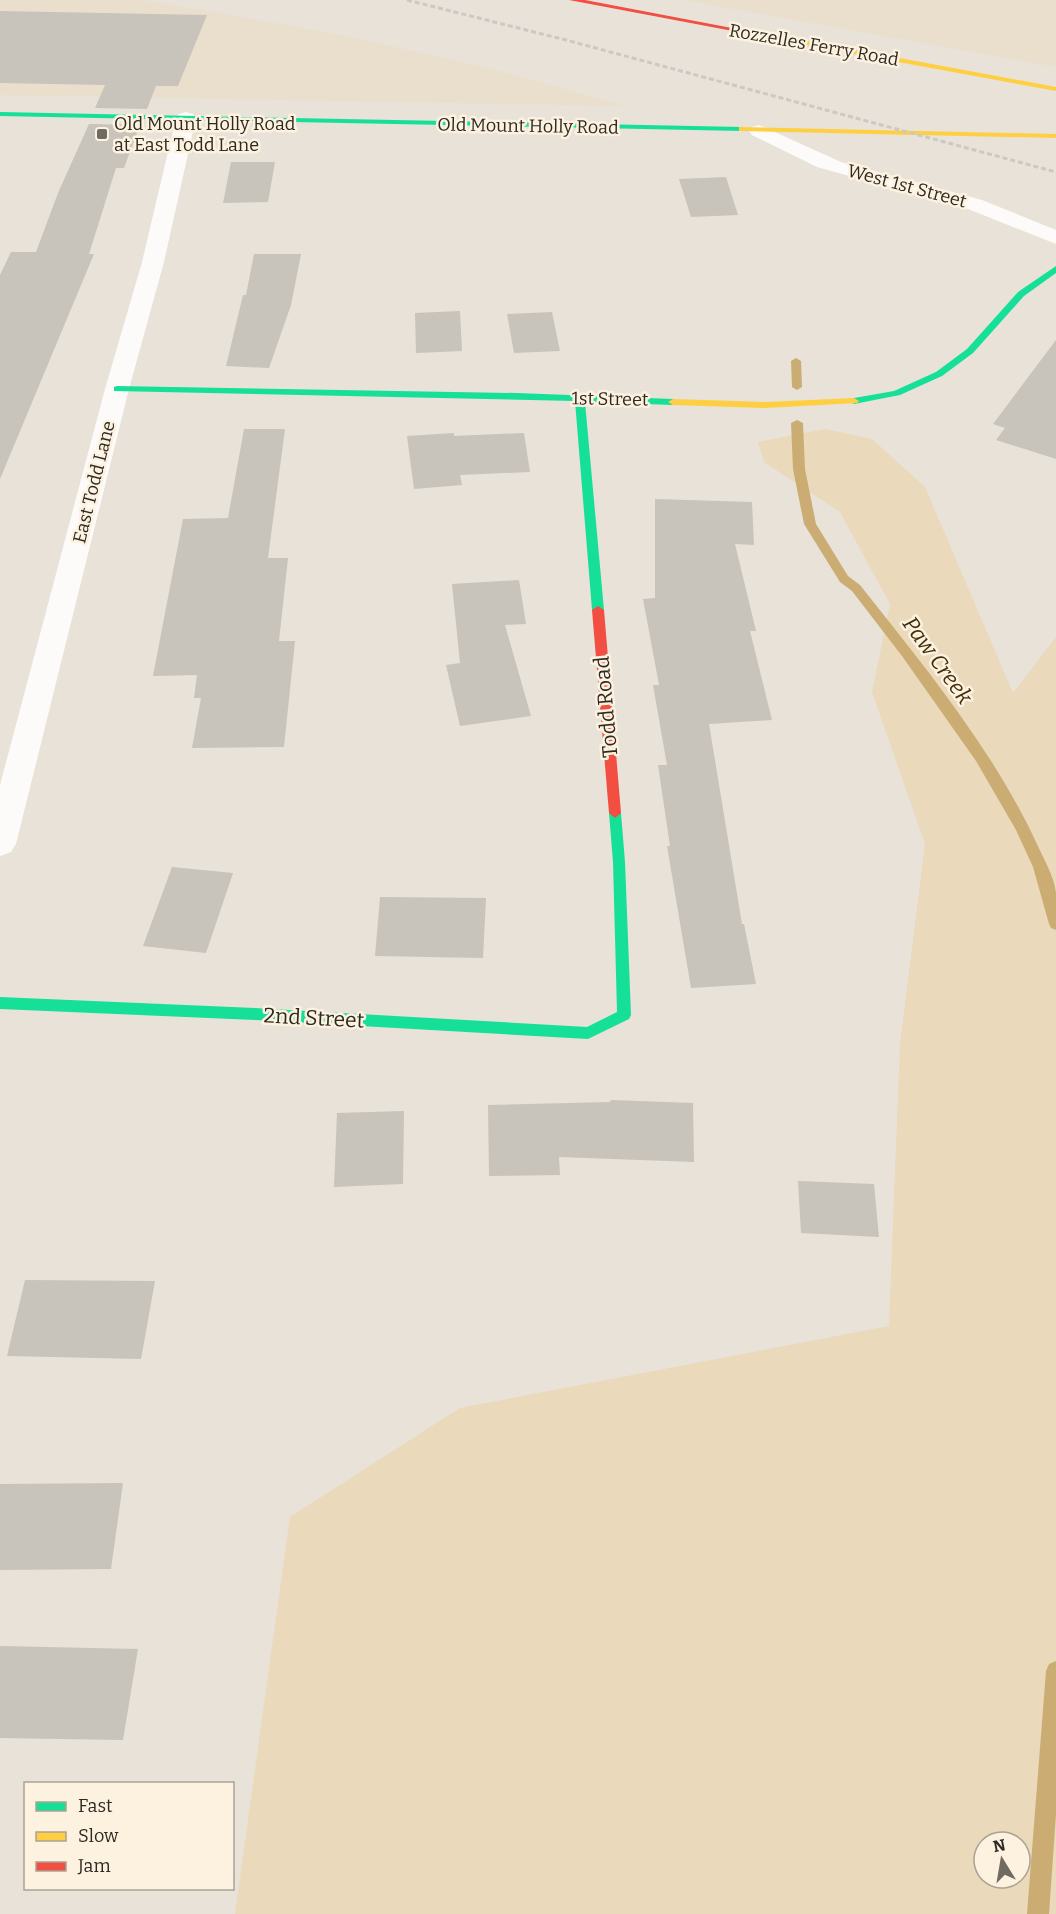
<svg xmlns="http://www.w3.org/2000/svg" width="1056" height="1914" font-family="Bitter,serif">
<style>
.built{fill:#eadfcc}
.green{fill:#ead9bb;fill-rule:evenodd}
.lines{fill:none;stroke-linecap:round;stroke-linejoin:round}
.stream{fill:#cbad74;fill-rule:evenodd}
.building{fill:#c8c3bb}
.street{fill:#fcfbf9;fill-rule:evenodd}
.fast{fill:#16e098;fill-rule:evenodd}
.slow{fill:#ffcf43;fill-rule:evenodd}
.jam{fill:#f24e42;fill-rule:evenodd}
.rail{stroke:#cbc9c6;stroke-width:3;stroke-dasharray:5 3;stroke-linecap:butt}
.poi-dot{fill:#6f6a62;stroke:#fdf2df;stroke-width:2}
.labels{text-anchor:middle;stroke-width:5;stroke-linejoin:round;paint-order:stroke}
.far-street-label{font-size:18px;fill:#2e2a23;stroke:#fdf2df}
.far-poi-label{font-size:18px;fill:#2e2a23;stroke:#fdf2df;text-anchor:start}
.street-label{font-size:21px;fill:#2e2a23;stroke:#fdf2df}
.water-label{font-size:22px;font-style:italic;fill:#412f0d;stroke:#fdf2df}
</style>
<rect width="100%" height="100%" fill="#e8e2d8"/>
<!-- built -->
<g class="built">
<polygon points="0,0 143,0 209,11 351,37 497,70 625,106 0,95"/>
<polygon points="684,0 1056,0 1056,67"/>
</g>
<!-- green -->
<path class="green" d="M825 429 872 439 925 487 1013 693 1056 637V1914H235L290 1517 460 1408 889 1326 900 1044 925 844 872 692 890 604 840 512 764 462 758 442ZM984 1842H1020V1878H984Z"/>
<g class="lines">
<!-- stream -->
<g class="stream">
<polygon points="796,358 801,361 802,387 797,390 792,387 791,361"/>
<path d="M797 420 803 423 805 469 816 524 848 576 860 585C924 666 992 748 1036 842 1043 858 1054 875 1056 893 1056 905 1056 918 1056 930L1051 928 1049 924 1033 867 1016 830 976 761 902 656 852 591 840 582 804 524 793 469 791 423Z"/>
<polygon points="1056,1661 1056,1814 1049,1914 1027,1914 1046,1671 1049,1664"/>
</g>
</g>
<!-- building -->
<g class="building">
<polygon points="0,11 207,15 178,86 156,86 147,109 95,108 105,85 0,83"/>
<polygon points="89,124 140,125 124,168 116,168 89,254 94,254 0,479 0,275 11,252 36,252 58,193"/>
<polygon points="231,162 275,162 268,202 223,203"/>
<polygon points="726,177 738,215 691,217 679,179"/>
<polygon points="254,254 301,254 291,305 269,368 226,366 243,295 246,295"/>
<polygon points="460,311 462,351 416,353 415,313"/>
<polygon points="552,312 560,351 514,353 507,314"/>
<polygon points="1056,340 1056,459 996,440 1005,428 993,424"/>
<polygon points="244,429 285,429 268,558 288,558 279,641 295,641 284,747 192,748 201,698 194,698 197,675 153,676 183,519 228,518"/>
<polygon points="454,433 454,436 524,433 530,472 460,475 462,485 414,489 407,436"/>
<polygon points="655,499 752,502 754,545 735,544 756,631 750,631 772,720 709,724 742,924 744,924 756,984 691,988 667,846 670,846 658,765 667,765 653,685 659,685 643,599 655,598"/>
<polygon points="519,580 526,624 505,625 531,716 460,726 446,665 460,663 452,584"/>
<polygon points="172,867 233,873 206,953 143,946"/>
<polygon points="380,897 486,898 483,958 375,956"/>
<polygon points="611,1100 693,1103 694,1162 559,1157 560,1175 489,1176 488,1105 610,1102"/>
<polygon points="404,1111 403,1184 334,1187 337,1113"/>
<polygon points="798,1181 874,1184 879,1237 801,1233"/>
<polygon points="25,1280 155,1281 141,1359 7,1356"/>
<polygon points="123,1483 111,1569 0,1570 0,1484"/>
<polygon points="0,1646 138,1649 123,1740 0,1738"/>
</g>
<g class="lines">
<!-- street -->
<g class="street">
<polygon points="186,112 193,114 196,118 164,262 129,389 16,844 11,852 0,856 0,785 105,389 142,262 176,118 179,114"/>
<polygon points="759,125 841,162 982,200 1056,230 1056,244 968,209 817,167 752,135 749,131 752,127"/>
</g>
<!-- fast -->
<g class="fast">
<polygon points="0,112 742,127 746,129 742,131 0,116"/>
<polygon points="1056,266 1056,273 1024,296 973,353 942,376 900,395 854,404 849,401 854,398 894,391 936,372 967,349 1018,292"/>
<polygon points="117,386 517,393 673,399 678,402 673,405 585,402 604,610 598,614 592,610 575,401 114,391 114,387"/>
<polygon points="615,808 621,813 625,862 631,1015 629,1019 588,1039 255,1020 0,1009 0,997 255,1008 587,1027 617,1012 613,862 609,813"/>
</g>
<!-- slow -->
<g class="slow">
<polygon points="754,31 1056,87 1056,91 751,35 750,33"/>
<polygon points="739,127 1056,134 1056,138 742,131 739,131"/>
<polygon points="854,398 859,401 857,403 766,408 673,405 668,402 673,399 766,402"/>
</g>
<!-- jam -->
<g class="jam">
<polygon points="569,0 585,0 758,33 754,35"/>
<polygon points="598,606 604,610 621,813 615,818 609,813 592,610"/>
</g>
<!-- rail -->
<polyline class="rail" points="407,0 566,40 1056,172"/>
</g>
<!-- markers -->
<rect class="poi-dot" x="96" y="128" width="12" height="12" rx="3"/>
<g class="labels">
<!-- far-street labels -->
<g class="far-street-label">
<text transform="translate(814 45) rotate(10)" y="6">Rozzelles Ferry Road</text>
<text transform="translate(528 126) rotate(1)" y="6">Old Mount Holly Road</text>
<text transform="translate(907 186) rotate(15)" y="6">West 1st Street</text>
<text transform="translate(610 399) rotate(1)" y="6">1st Street</text>
<text transform="translate(94 482) rotate(-76)" y="6">East Todd Lane</text>
</g>
<!-- far-poi labels -->
<g class="far-poi-label">
<text x="114" y="130">Old Mount Holly Road<tspan x="114" dy="21">at East Todd Lane</tspan></text>
</g>
<!-- street labels -->
<g class="street-label">
<text transform="translate(606 707) rotate(-95)" y="7">Todd Road</text>
<text transform="translate(314 1018) rotate(3)" y="7">2nd Street</text>
</g>
<!-- water labels -->
<g class="water-label">
<text transform="translate(938 660) rotate(54)" y="8">Paw Creek</text>
</g>
</g>
<!-- legend -->
<rect x="24" y="1782" width="210" height="108" fill="#fdf2df" stroke="#aaa294" stroke-width="1.5"/>
<rect x="36" y="1802" width="30" height="9" fill="#16e098" stroke="#aaa294" stroke-width="1.5"/>
<text x="78" y="1812" font-size="18" fill="#2e2a23">Fast</text>
<rect x="36" y="1832" width="30" height="9" fill="#ffcf43" stroke="#aaa294" stroke-width="1.5"/>
<text x="78" y="1842" font-size="18" fill="#2e2a23">Slow</text>
<rect x="36" y="1862" width="30" height="9" fill="#f24e42" stroke="#aaa294" stroke-width="1.5"/>
<text x="78" y="1872" font-size="18" fill="#2e2a23">Jam</text>
<!-- north arrow -->
<g transform="translate(1002 1860) rotate(349)"><circle r="28" fill="#fdf2df" stroke="#aaa294" stroke-width="1.5"/>
<path d="M0-4.5L10 22L0 15L-10 22Z" fill="#6f6a62"/>
<text y="-9" font-size="16" font-weight="bold" text-anchor="middle" fill="#2e2a23">N</text>
</g>
</svg>
